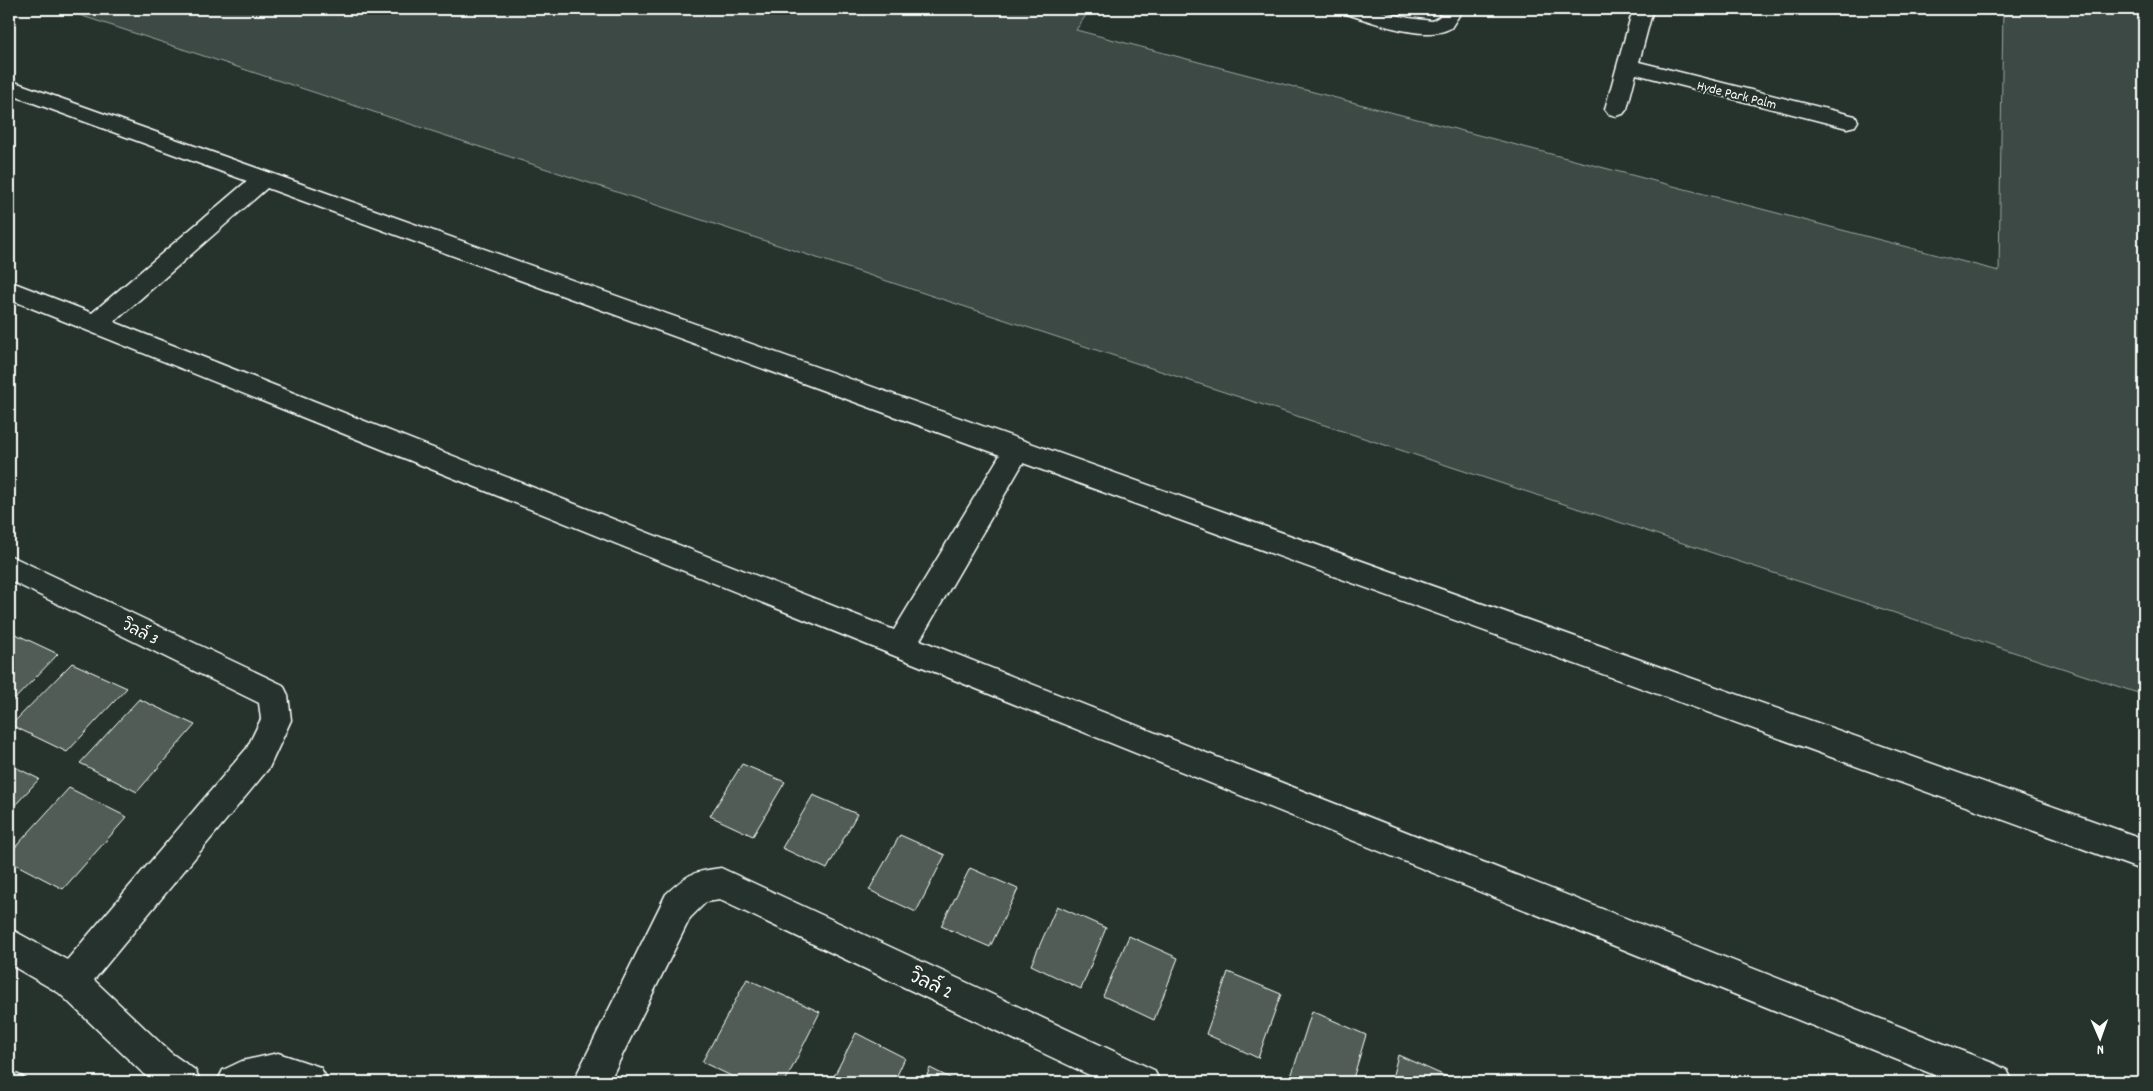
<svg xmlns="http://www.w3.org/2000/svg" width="2153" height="1091" font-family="Dekko,'Playpen Sans Thai',sans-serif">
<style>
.green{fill:#3e4944;stroke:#9ea4a2}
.building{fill:#515c57;stroke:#fff}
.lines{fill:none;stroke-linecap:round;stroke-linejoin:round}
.street-casing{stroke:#fff;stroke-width:3}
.street{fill:#26332d;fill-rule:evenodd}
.labels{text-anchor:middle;stroke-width:4;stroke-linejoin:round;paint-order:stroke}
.far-street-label{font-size:14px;fill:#fff;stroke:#26332d}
.street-label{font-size:16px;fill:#fff;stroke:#26332d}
.near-street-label{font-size:19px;fill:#fff;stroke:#26332d}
</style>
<rect width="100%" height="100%" fill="#26332d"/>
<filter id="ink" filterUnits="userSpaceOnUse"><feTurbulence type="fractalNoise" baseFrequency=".02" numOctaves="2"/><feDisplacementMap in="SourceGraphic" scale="10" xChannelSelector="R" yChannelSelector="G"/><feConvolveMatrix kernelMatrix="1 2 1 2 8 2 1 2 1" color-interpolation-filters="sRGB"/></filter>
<g filter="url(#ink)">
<!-- green -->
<polygon class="green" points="61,9 1090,9 1076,30 1999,271 2003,9 2144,9 2144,695"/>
<!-- building -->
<g class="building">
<polygon points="9,631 58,654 9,705"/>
<polygon points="72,663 127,688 67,752 11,725"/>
<polygon points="139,699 195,725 137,792 80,763"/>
<polygon points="9,764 39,779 9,812"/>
<polygon points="742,764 785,782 753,836 710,816"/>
<polygon points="69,788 127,817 63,889 9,861 9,854"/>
<polygon points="813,795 857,814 827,869 782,848"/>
<polygon points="900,835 945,855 916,912 869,890"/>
<polygon points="970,868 1018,889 990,947 941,926"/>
<polygon points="1057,906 1106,928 1081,989 1031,965"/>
<polygon points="1129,936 1178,958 1154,1020 1103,996"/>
<polygon points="1228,972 1281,994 1258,1058 1206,1034"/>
<polygon points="747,979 820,1012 785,1082 744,1082 702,1062"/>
<polygon points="1312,1011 1366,1035 1352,1082 1301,1082 1291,1077"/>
<polygon points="856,1033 905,1058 894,1082 831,1082"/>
<polygon points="1398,1055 1454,1080 1454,1082 1391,1082"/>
<polygon points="930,1068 958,1082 924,1082"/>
<polygon points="9,1069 34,1082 9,1082"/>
</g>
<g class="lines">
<!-- street casing -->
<g class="street-casing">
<g id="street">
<path d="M1340 9H1372L1409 18 1432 21 1439 17 1443 9H1463L1451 28C1425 43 1371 21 1343 13Z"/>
<polygon points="1633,9 1653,9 1639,62 1855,116 1858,121 1855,126 1847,128 1636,74 1627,109 1623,114 1616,116 1609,114 1605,109"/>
<path d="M9 80 2144 839V871L1023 463 920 640 1995 1064 2007 1070 2013 1082H1952L9 299V281L92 313 247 181 9 94ZM267 188 1000 455 894 630 114 322Z"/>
<polygon points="9,555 283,685 288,695 291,720 269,768 94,980 171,1053 195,1070 201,1082 153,1082 147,1077 59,993 9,964 9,928 67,960 247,748 261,719 259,703 9,580"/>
<path d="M721 868 1154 1070 1160 1082H1104L720 900 706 902 690 918 609 1082H573L666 894C688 874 691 872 721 868Z"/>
<polygon points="278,1053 320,1067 329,1082 217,1082 223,1070 242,1061"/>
</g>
</g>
<!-- street -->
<use href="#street" class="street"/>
</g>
</g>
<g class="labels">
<!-- far-street labels -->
<g class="far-street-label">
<text transform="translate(1737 94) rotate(14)" y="5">Hyde Park Palm</text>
</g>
<!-- street labels -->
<g class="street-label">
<text transform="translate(141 631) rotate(26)" y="6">วิลล์ 3</text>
</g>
<!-- near-street labels -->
<g class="near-street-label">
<text transform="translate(932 983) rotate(25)" y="7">วิลล์ 2</text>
</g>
</g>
<!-- margin -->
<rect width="2153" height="1091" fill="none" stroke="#26332d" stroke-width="30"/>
<rect x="15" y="15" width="2123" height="1061" fill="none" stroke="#fff" stroke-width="2" filter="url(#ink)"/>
<!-- north arrow -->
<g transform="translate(2100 1038) rotate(178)" stroke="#26332d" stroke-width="4" paint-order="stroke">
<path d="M0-4L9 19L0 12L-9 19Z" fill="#ffffff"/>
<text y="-8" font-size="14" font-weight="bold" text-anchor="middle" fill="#ffffff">N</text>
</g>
</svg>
